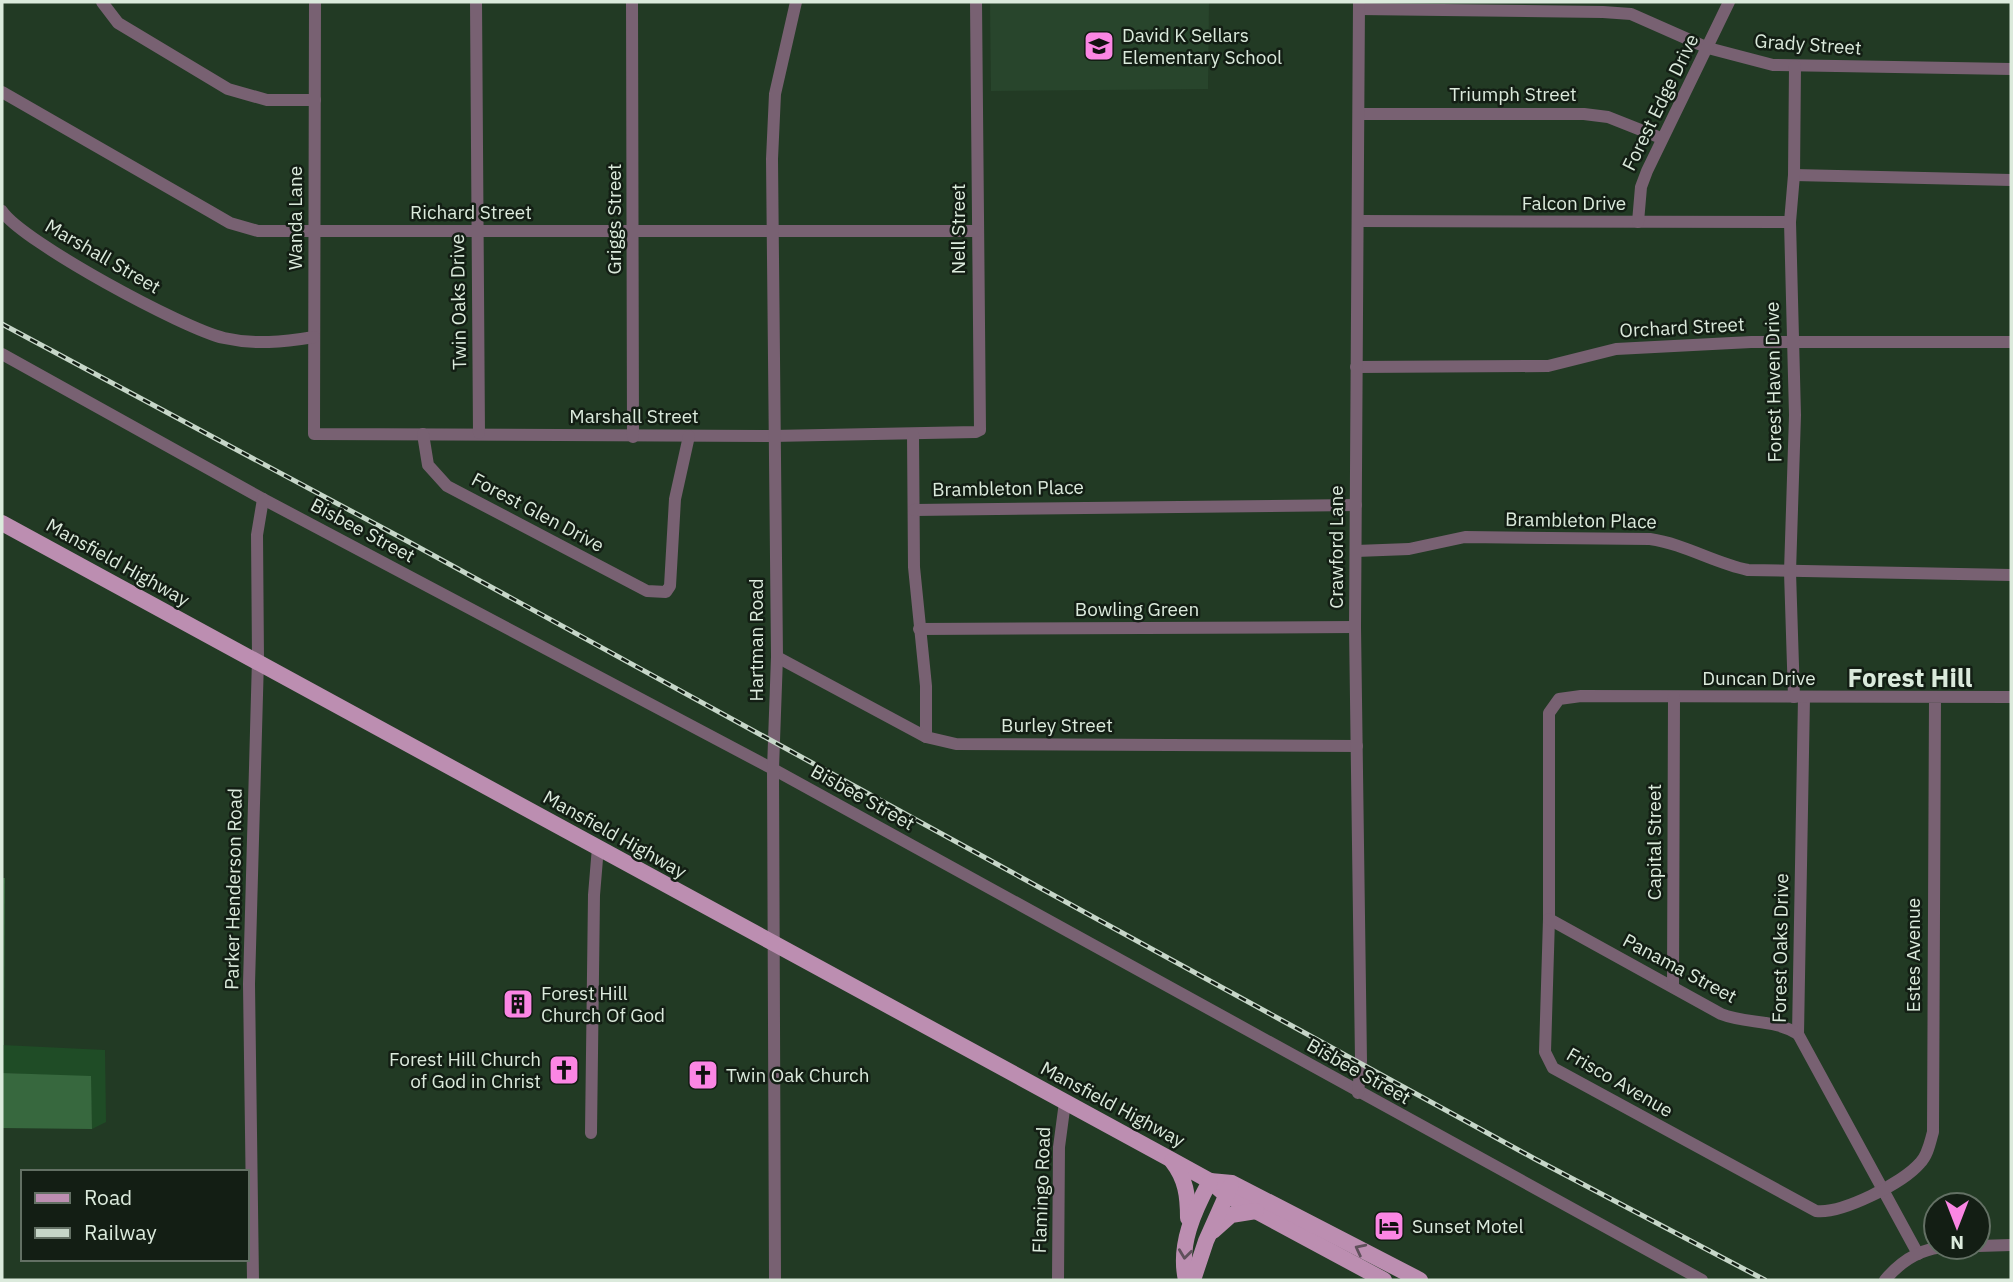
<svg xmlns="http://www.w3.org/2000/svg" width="2013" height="1282" font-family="'IBM Plex Sans',sans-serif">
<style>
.built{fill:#28452c}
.green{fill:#1f4c26}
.forest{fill:#37683e}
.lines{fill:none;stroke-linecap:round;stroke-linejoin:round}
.minor{stroke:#786172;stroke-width:12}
.major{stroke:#bc8eb1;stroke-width:16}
.rail-casing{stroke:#c6d6c8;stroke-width:5}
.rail{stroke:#131e14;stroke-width:2.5;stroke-dasharray:8;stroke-linecap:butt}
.oneway{stroke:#5f505b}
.labels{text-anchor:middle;stroke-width:5;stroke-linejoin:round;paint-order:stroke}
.poi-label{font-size:19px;fill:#dbeadc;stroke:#131e14;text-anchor:start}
.street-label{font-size:19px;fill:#dbeadc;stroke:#131e14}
.district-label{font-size:26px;font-weight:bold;fill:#dbeadc;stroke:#131e14}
</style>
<rect width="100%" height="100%" fill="#223a24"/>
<!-- built -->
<polygon class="built" points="990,2 1209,2 1208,89 991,91"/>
<!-- green -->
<polygon class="green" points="2,1045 105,1050 106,1122 92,1129 90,1077 2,1073"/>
<!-- forest -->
<g class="forest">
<polygon points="2,878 5,878 4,1045 2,1045"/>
<polygon points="2,1073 91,1076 92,1129 2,1128"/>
</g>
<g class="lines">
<!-- minor -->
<g class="minor">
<polyline points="102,2 118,23 228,89 267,100 315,100"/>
<polyline points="315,2 314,434 772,436 976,432 980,430 976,2"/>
<polyline points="476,2 479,433"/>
<polyline points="632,2 633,437"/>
<polyline points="1359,9 1603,12 1631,14 1708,48 1773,65 2011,69"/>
<polyline points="2,92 211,212 230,223 258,231 978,231"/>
<polyline points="1359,114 1584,114 1608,117 1661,138"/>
<polyline points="1794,175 2011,180"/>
<path d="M2 211C23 242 184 329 224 338 255 345 283 342 314 337"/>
<polyline points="1358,221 1790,222"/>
<polyline points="1638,222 1641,187 1647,171 1729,2"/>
<polyline points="2,354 263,499 773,769 1702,1280"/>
<polyline points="1356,367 1548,366 1616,349 1751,342 2011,342"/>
<polyline points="423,434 428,465 447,486 647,591 666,592 670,586 675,499 689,436"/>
<polyline points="913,434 914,567 926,686 926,737"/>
<polyline points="914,510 1356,505"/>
<path d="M1356 551 1409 549 1465 537 1650 539C1685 544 1714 563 1748 570L2011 575"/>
<polyline points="919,629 1355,627"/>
<polyline points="777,657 926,737 956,744 1357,746"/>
<polyline points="1794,697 1790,572 1795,415 1790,222 1794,175 1795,66"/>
<polyline points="1804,697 1798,1034 1918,1254"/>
<path d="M1935 697 1933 1132C1930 1142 1928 1155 1920 1163 1903 1183 1842 1214 1816 1211L1553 1068 1545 1052 1549 919V713L1559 699 1581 696 2011 697"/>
<path d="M1549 919 1721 1014C1746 1024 1775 1019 1798 1034"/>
<polyline points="1673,987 1674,697"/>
<polyline points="1358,1093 1361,1061 1355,627 1359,2"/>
<polyline points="591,1133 594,895 598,847"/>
<polyline points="1978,1246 2011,1245"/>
<polyline points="253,1280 249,984 258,659 257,535 263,499"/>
<polyline points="775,1280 773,769 777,657 772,159 775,94 796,2"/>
<polyline points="1058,1280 1059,1147 1065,1102"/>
<path d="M1885 1280C1901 1261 1921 1248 1946 1247"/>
</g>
<!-- major -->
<g class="major">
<polyline points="2,523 1170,1159 1210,1181 1226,1195 1384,1280"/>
<path d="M1172 1161C1186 1179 1188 1196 1188 1218"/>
<polyline points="1210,1181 1232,1183 1420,1280"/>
<polyline points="1213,1231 1231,1215 1256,1211"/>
<path d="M1186 1280C1178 1245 1194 1211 1210 1181"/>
<polyline points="1193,1280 1206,1241 1231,1185"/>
</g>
<!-- rail casing -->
<g class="rail-casing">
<polyline id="rail" points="2,324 409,542 1535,1159 1765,1280"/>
</g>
<!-- rail -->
<use href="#rail" class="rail"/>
</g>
<!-- one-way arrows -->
<defs><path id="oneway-chevron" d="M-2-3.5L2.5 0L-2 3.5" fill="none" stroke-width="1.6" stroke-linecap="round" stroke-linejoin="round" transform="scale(1.75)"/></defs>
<g class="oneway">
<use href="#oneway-chevron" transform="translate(1360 1249) rotate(-153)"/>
<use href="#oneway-chevron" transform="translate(1185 1254) rotate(97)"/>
</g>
<!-- icons -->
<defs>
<g id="school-square" transform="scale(1.575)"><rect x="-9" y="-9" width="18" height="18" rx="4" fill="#fb86e4" stroke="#131e14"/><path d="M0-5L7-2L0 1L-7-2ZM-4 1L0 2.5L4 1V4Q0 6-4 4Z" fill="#111"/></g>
<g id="building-square" transform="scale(1.575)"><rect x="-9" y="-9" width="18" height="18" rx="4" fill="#fb86e4" stroke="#131e14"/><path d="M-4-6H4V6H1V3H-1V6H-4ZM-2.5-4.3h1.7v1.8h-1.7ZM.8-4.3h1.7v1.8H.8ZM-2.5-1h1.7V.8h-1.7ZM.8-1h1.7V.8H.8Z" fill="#111"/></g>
<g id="church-square" transform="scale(1.575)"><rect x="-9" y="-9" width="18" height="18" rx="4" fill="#fb86e4" stroke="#131e14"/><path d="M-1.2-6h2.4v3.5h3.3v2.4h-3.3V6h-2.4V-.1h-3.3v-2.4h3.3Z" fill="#111"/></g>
<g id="hotel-square" transform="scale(1.575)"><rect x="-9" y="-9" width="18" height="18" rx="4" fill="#fb86e4" stroke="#131e14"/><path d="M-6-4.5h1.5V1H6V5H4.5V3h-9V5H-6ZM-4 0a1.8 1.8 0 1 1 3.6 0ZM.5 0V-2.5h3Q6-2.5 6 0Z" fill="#111"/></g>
</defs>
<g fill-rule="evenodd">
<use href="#school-square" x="1099" y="46"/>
<use href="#building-square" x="518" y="1004"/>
<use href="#church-square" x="564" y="1070"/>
<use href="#church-square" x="703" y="1075"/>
<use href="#hotel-square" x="1389" y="1226"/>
</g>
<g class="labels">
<!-- poi labels -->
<g class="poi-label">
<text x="1122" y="42">David K Sellars<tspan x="1122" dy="22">Elementary School</tspan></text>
<text x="541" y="1000">Forest Hill<tspan x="541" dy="22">Church Of God</tspan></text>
<text x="541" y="1066" text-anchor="end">Forest Hill Church<tspan x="541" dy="22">of God in Christ</tspan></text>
<text x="726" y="1082">Twin Oak Church</text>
<text x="1412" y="1233">Sunset Motel</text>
</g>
<!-- street labels -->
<g class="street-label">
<text transform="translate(1808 44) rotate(4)" y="7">Grady Street</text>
<text x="1513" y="101">Triumph Street</text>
<text transform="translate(1660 102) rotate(-64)" y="7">Forest Edge Drive</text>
<text x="1574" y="210">Falcon Drive</text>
<text x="471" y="219">Richard Street</text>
<text transform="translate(295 218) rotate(-90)" y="7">Wanda Lane</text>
<text transform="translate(614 219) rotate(-90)" y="7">Griggs Street</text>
<text transform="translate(958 229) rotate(-90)" y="7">Nell Street</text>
<text transform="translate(103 256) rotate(30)" y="7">Marshall Street</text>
<text transform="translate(458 302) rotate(-91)" y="7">Twin Oaks Drive</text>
<text transform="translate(1682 327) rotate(-3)" y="7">Orchard Street</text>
<text transform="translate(1773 382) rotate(-91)" y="7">Forest Haven Drive</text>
<text x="634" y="423">Marshall Street</text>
<text transform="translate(1008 488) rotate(-1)" y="7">Brambleton Place</text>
<text transform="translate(538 512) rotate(28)" y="7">Forest Glen Drive</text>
<text transform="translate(1581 520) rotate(1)" y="7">Brambleton Place</text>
<text transform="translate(363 530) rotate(28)" y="7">Bisbee Street</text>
<text transform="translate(1336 547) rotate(-90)" y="7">Crawford Lane</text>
<text transform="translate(118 562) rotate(29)" y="7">Mansfield Highway</text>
<text x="1137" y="616">Bowling Green</text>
<text transform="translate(756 640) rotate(-90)" y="7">Hartman Road</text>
<text x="1759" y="685">Duncan Drive</text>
<text x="1057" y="732">Burley Street</text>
<text transform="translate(863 797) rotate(29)" y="7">Bisbee Street</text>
<text transform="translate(615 834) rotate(29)" y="7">Mansfield Highway</text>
<text transform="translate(1654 842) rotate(-90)" y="7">Capital Street</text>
<text transform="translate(233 889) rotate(-89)" y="7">Parker Henderson Road</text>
<text transform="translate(1780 948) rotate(-89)" y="7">Forest Oaks Drive</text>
<text transform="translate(1913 955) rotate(-90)" y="7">Estes Avenue</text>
<text transform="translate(1680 968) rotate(28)" y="7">Panama Street</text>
<text transform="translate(1359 1071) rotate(29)" y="7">Bisbee Street</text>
<text transform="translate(1620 1082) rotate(30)" y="7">Frisco Avenue</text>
<text transform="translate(1113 1104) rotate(28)" y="7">Mansfield Highway</text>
<text transform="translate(1041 1190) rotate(-88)" y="7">Flamingo Road</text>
</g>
<!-- district labels -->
<g class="district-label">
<text x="1910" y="687">Forest Hill</text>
</g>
</g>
<!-- border -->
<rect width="2013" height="1282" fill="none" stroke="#dbeadc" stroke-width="7"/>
<!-- legend -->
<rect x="21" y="1170" width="228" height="91" fill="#131e14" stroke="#637064" stroke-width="2"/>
<rect x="35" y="1193" width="35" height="10" fill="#bc8eb1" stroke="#637064" stroke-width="2"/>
<text x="84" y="1205" font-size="21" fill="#dbeadc">Road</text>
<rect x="35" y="1228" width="35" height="10" fill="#c6d6c8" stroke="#637064" stroke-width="2"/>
<text x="84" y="1240" font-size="21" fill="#dbeadc">Railway</text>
<!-- north arrow -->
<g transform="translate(1957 1226) rotate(180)"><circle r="33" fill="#131e14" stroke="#637064" stroke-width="2"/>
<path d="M0-5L12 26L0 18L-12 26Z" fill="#fb86e4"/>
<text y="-10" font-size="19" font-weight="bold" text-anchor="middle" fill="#dbeadc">N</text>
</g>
</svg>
